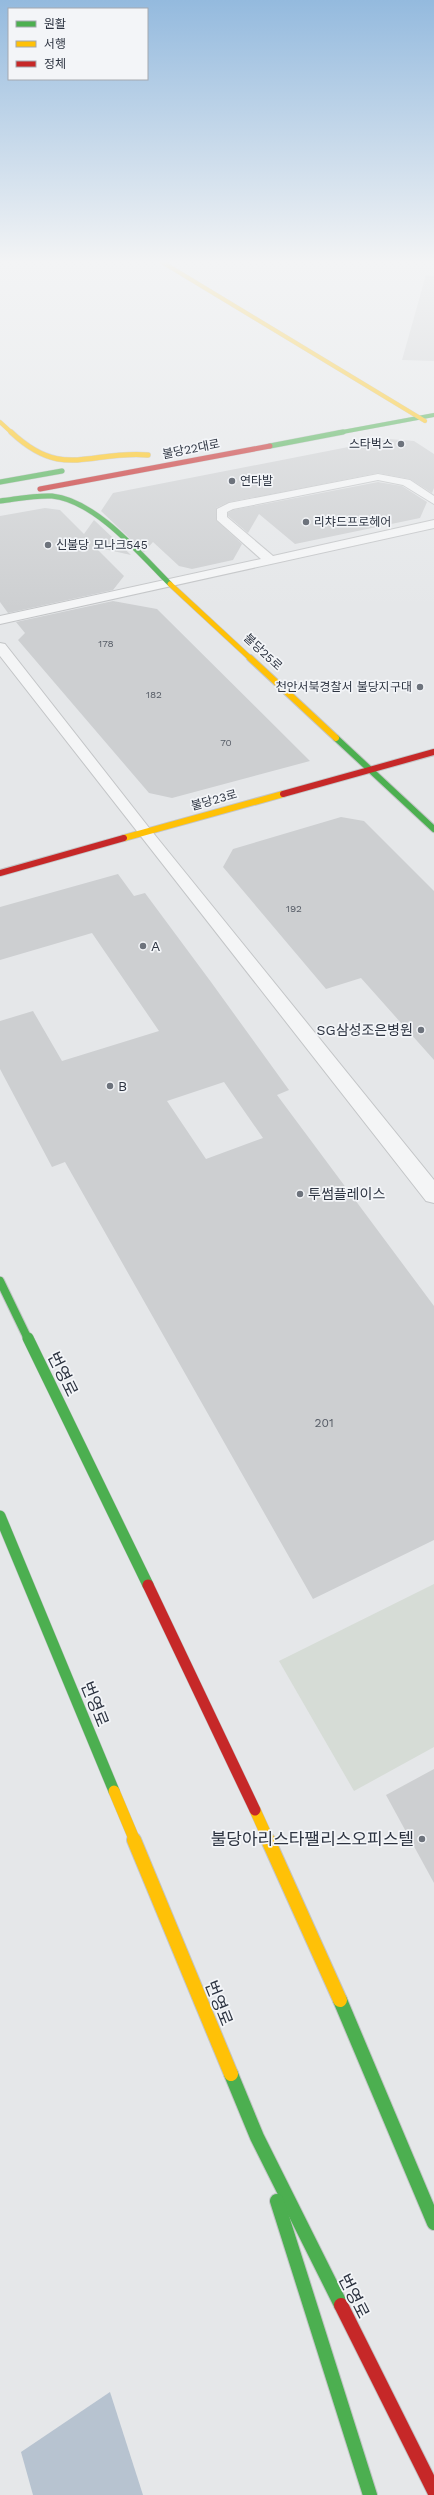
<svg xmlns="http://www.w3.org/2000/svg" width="434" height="2495" font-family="'Work Sans','Noto Sans KR',sans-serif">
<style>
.green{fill:#d6dcd6}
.water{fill:#b7c3d0}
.building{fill:#cdcfd1;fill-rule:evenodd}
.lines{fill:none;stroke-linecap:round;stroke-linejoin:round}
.street-casing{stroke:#c3c5c7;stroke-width:2}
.fast-far5-casing{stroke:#c3c5c7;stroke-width:4.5}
.fast-far4-casing{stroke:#c3c5c7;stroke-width:6}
.fast-far3-casing{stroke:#c3c5c7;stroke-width:8}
.fast-far2-casing{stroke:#c3c5c7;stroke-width:10}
.fast-far1-casing{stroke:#c3c5c7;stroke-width:12}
.fast-casing{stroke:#c3c5c7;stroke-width:16}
.slow-far4-casing{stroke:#c3c5c7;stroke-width:4.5}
.slow-far3-casing{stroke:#c3c5c7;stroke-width:6}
.slow-far2-casing{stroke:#c3c5c7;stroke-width:8}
.slow-far1-casing{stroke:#c3c5c7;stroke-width:12}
.slow-casing{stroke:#c3c5c7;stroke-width:16}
.jam-far3-casing{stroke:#c3c5c7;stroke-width:6}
.jam-far2-casing{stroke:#c3c5c7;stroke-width:8}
.jam-far1-casing{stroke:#c3c5c7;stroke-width:12}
.jam-casing{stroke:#c3c5c7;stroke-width:16}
.street{fill:#f4f5f6;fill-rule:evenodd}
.fast-far5{stroke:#4caf50;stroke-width:4}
.fast-far4{stroke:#4caf50;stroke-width:5}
.fast-far3{stroke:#4caf50;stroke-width:6}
.fast-far2{stroke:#4caf50;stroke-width:8}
.fast-far1{stroke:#4caf50;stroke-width:11}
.fast{stroke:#4caf50;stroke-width:14}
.slow-far4{stroke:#ffc107;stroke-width:4}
.slow-far3{stroke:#ffc107;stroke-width:5}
.slow-far2{stroke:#ffc107;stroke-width:6}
.slow-far1{stroke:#ffc107;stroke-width:11}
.slow{stroke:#ffc107;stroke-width:14}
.jam-far3{stroke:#c62828;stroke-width:5}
.jam-far2{stroke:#c62828;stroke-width:6}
.jam-far1{stroke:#c62828;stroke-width:11}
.jam{stroke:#c62828;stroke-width:14}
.poi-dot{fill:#6d737c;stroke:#f3f5f8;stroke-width:1.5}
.labels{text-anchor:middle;stroke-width:3.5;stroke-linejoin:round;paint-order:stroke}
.far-number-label{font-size:10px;fill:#565c66}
.far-poi-label{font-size:12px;fill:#2d3441;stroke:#f3f5f8;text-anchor:start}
.far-street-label{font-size:12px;fill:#2d3441;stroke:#f3f5f8}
.number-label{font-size:12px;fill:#565c66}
.poi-label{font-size:14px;fill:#2d3441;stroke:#f3f5f8;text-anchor:start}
.near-street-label{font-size:17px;fill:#2d3441;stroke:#f3f5f8}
.near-poi-label{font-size:17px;fill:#2d3441;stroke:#f3f5f8;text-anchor:end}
</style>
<rect width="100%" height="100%" fill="#e5e7e9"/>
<!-- green -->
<polygon class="green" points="434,1584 434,1747 354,1791 279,1661"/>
<!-- water -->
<polygon class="water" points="110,2392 143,2495 33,2495 21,2452"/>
<!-- building -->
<g class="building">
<polygon points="426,275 434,276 434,361 402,360"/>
<polygon points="389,439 414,441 434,454 434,488 432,493 410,479 378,473 229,502 216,508 216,520 242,544 233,560 192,569 179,566 153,542 144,552 101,511 113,493"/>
<polygon points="378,482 402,486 427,502 420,518 295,544 259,514 248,533 228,516 228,513 233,510"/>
<polygon points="45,508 60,510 84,534 94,520 131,555 95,547 124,576 113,590 8,613 0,602 0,516"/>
<polygon points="113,601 157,609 310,761 172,798 149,793 18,640 25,633 16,622"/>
<polygon points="341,817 364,821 434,891 434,1060 361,978 326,989 223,867 233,849"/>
<path d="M118 874 134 896 145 893 211 982 289 1090 277 1095 434 1306V1540L313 1599 65 1162 52 1167 0 1069V1021L33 1011 62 1061 159 1031 92 933 0 960V907ZM224 1082 263 1138 206 1159 167 1101Z"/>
<polygon points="434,1769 434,1883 386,1795"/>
</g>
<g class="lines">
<!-- street casing -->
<g class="street-casing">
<g id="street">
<polygon points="378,474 410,480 434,496 434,504 403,485 378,480 233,509 227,512 227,517 273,556 434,520 434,528 0,624 0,616 261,559 217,520 217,509 229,503"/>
<polygon points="0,643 5,644 150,829 434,1180 434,1203 426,1201 0,656"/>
</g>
</g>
<!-- fast-far5 casing -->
<g class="fast-far5-casing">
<polyline id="fast-far5" points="337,433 434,415"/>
</g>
<!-- fast-far4 casing -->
<g class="fast-far4-casing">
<g id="fast-far4">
<polyline points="270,446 343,432"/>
<polyline points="0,482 62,471"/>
<path d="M0 501C17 499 35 495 52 496 95 500 141 555 170 584"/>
</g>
</g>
<!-- fast-far3 casing -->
<g class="fast-far3-casing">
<polyline id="fast-far3" points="336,738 434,829"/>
</g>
<!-- fast-far2 casing -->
<g class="fast-far2-casing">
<polyline id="fast-far2" points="0,1281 28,1339"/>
</g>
<!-- fast-far1 casing -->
<g class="fast-far1-casing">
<g id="fast-far1">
<polyline points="28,1338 148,1585"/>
<polyline points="0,1516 114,1791"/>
</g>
</g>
<!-- fast casing -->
<g class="fast-casing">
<g id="fast">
<polyline points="340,2000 434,2223"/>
<polyline points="231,2074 257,2137 341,2305"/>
<polyline points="277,2201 370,2495"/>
</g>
</g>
<!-- slow-far4 casing -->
<g class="slow-far4-casing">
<g id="slow-far4">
<polyline points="157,259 425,421"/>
<polyline points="0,422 12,433"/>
</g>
</g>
<!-- slow-far3 casing -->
<g class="slow-far3-casing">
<g id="slow-far3">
<path d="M11 432C63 481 89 450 148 455"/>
<polyline points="170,584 251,659"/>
</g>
</g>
<!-- slow-far2 casing -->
<g class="slow-far2-casing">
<g id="slow-far2">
<polyline points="250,658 336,738"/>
<polyline points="124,838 283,794"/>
</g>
</g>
<!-- slow-far1 casing -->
<g class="slow-far1-casing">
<g id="slow-far1">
<polyline points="114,1791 135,1841"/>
<polyline points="255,1810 269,1841"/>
</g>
</g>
<!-- slow casing -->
<g class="slow-casing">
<g id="slow">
<polyline points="134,1840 231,2074"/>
<polyline points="268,1840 340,2000"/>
</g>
</g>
<!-- jam-far3 casing -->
<g class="jam-far3-casing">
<polyline id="jam-far3" points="40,489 270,446"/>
</g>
<!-- jam-far2 casing -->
<g class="jam-far2-casing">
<g id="jam-far2">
<polyline points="283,794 434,752"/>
<polyline points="0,873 124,838"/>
</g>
</g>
<!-- jam-far1 casing -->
<g class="jam-far1-casing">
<polyline id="jam-far1" points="148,1585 255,1810"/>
</g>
<!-- jam casing -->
<g class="jam-casing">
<polyline id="jam" points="341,2305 434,2491"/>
</g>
<!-- street -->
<use href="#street" class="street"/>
<!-- fast-far5 -->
<use href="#fast-far5" class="fast-far5"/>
<!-- fast-far4 -->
<use href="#fast-far4" class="fast-far4"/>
<!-- fast-far3 -->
<use href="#fast-far3" class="fast-far3"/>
<!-- fast-far2 -->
<use href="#fast-far2" class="fast-far2"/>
<!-- fast-far1 -->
<use href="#fast-far1" class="fast-far1"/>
<!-- fast -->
<use href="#fast" class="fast"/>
<!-- slow-far4 -->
<use href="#slow-far4" class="slow-far4"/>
<!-- slow-far3 -->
<use href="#slow-far3" class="slow-far3"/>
<!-- slow-far2 -->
<use href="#slow-far2" class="slow-far2"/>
<!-- slow-far1 -->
<use href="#slow-far1" class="slow-far1"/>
<!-- slow -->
<use href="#slow" class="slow"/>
<!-- jam-far3 -->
<use href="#jam-far3" class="jam-far3"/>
<!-- jam-far2 -->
<use href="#jam-far2" class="jam-far2"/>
<!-- jam-far1 -->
<use href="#jam-far1" class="jam-far1"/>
<!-- jam -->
<use href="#jam" class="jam"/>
</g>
<!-- sky -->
<linearGradient id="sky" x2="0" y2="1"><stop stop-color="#94bade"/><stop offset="0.43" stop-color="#f3f4f5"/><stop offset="1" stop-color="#f3f4f5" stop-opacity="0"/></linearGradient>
<rect width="434" height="609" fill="url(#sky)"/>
<!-- markers -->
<g class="poi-dot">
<circle cx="401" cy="444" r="4"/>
<circle cx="232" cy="481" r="4"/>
<circle cx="306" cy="522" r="4"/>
<circle cx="48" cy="545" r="4"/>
<circle cx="420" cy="687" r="4"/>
<circle cx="143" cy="946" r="4"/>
<circle cx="421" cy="1030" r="4"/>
<circle cx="110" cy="1086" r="4"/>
<circle cx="300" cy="1194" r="4"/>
<circle cx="422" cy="1839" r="4"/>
</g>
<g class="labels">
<!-- far-number labels -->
<g class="far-number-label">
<text x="106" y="647">178</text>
<text x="154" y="698">182</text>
<text x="226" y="746">70</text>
<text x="294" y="912">192</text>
</g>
<!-- far-poi labels -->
<g class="far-poi-label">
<text x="393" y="448" text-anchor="end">스타벅스</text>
<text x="240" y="485">연타발</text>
<text x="314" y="526">리챠드프로헤어</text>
<text x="56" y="549">신불당 모나크545</text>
<text x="412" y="691" text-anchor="end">천안서북경찰서 불당지구대</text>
</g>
<!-- far-street labels -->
<g class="far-street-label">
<text transform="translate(191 449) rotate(-11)" y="4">불당22대로</text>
<text transform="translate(263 652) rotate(43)" y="4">불당25로</text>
<text transform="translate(214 800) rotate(-16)" y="4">불당23로</text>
</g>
<!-- number labels -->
<g class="number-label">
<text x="324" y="1427">201</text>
</g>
<!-- poi labels -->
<g class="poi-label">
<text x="151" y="951">A</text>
<text x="413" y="1035" text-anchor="end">SG삼성조은병원</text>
<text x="118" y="1091">B</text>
<text x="308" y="1199">투썸플레이스</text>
</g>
<!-- near-street labels -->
<g class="near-street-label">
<text transform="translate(63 1374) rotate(64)" y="6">번영로</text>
<text transform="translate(95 1704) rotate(68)" y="6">번영로</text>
<text transform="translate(219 2003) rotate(68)" y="6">번영로</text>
<text transform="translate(354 2296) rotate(63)" y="6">번영로</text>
</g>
<!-- near-poi labels -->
<g class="near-poi-label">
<text x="414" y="1845">불당아리스타팰리스오피스텔</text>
</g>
</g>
<!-- legend -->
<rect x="8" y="8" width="140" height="72" fill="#f3f5f8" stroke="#a4a8af"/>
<rect x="16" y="21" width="20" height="6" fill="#4caf50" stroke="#a4a8af"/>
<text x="44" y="28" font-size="12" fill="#2d3441">원활</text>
<rect x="16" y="41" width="20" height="6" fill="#ffc107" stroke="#a4a8af"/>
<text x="44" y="48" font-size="12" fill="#2d3441">서행</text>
<rect x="16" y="61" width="20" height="6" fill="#c62828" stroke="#a4a8af"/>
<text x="44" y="68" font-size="12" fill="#2d3441">정체</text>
</svg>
